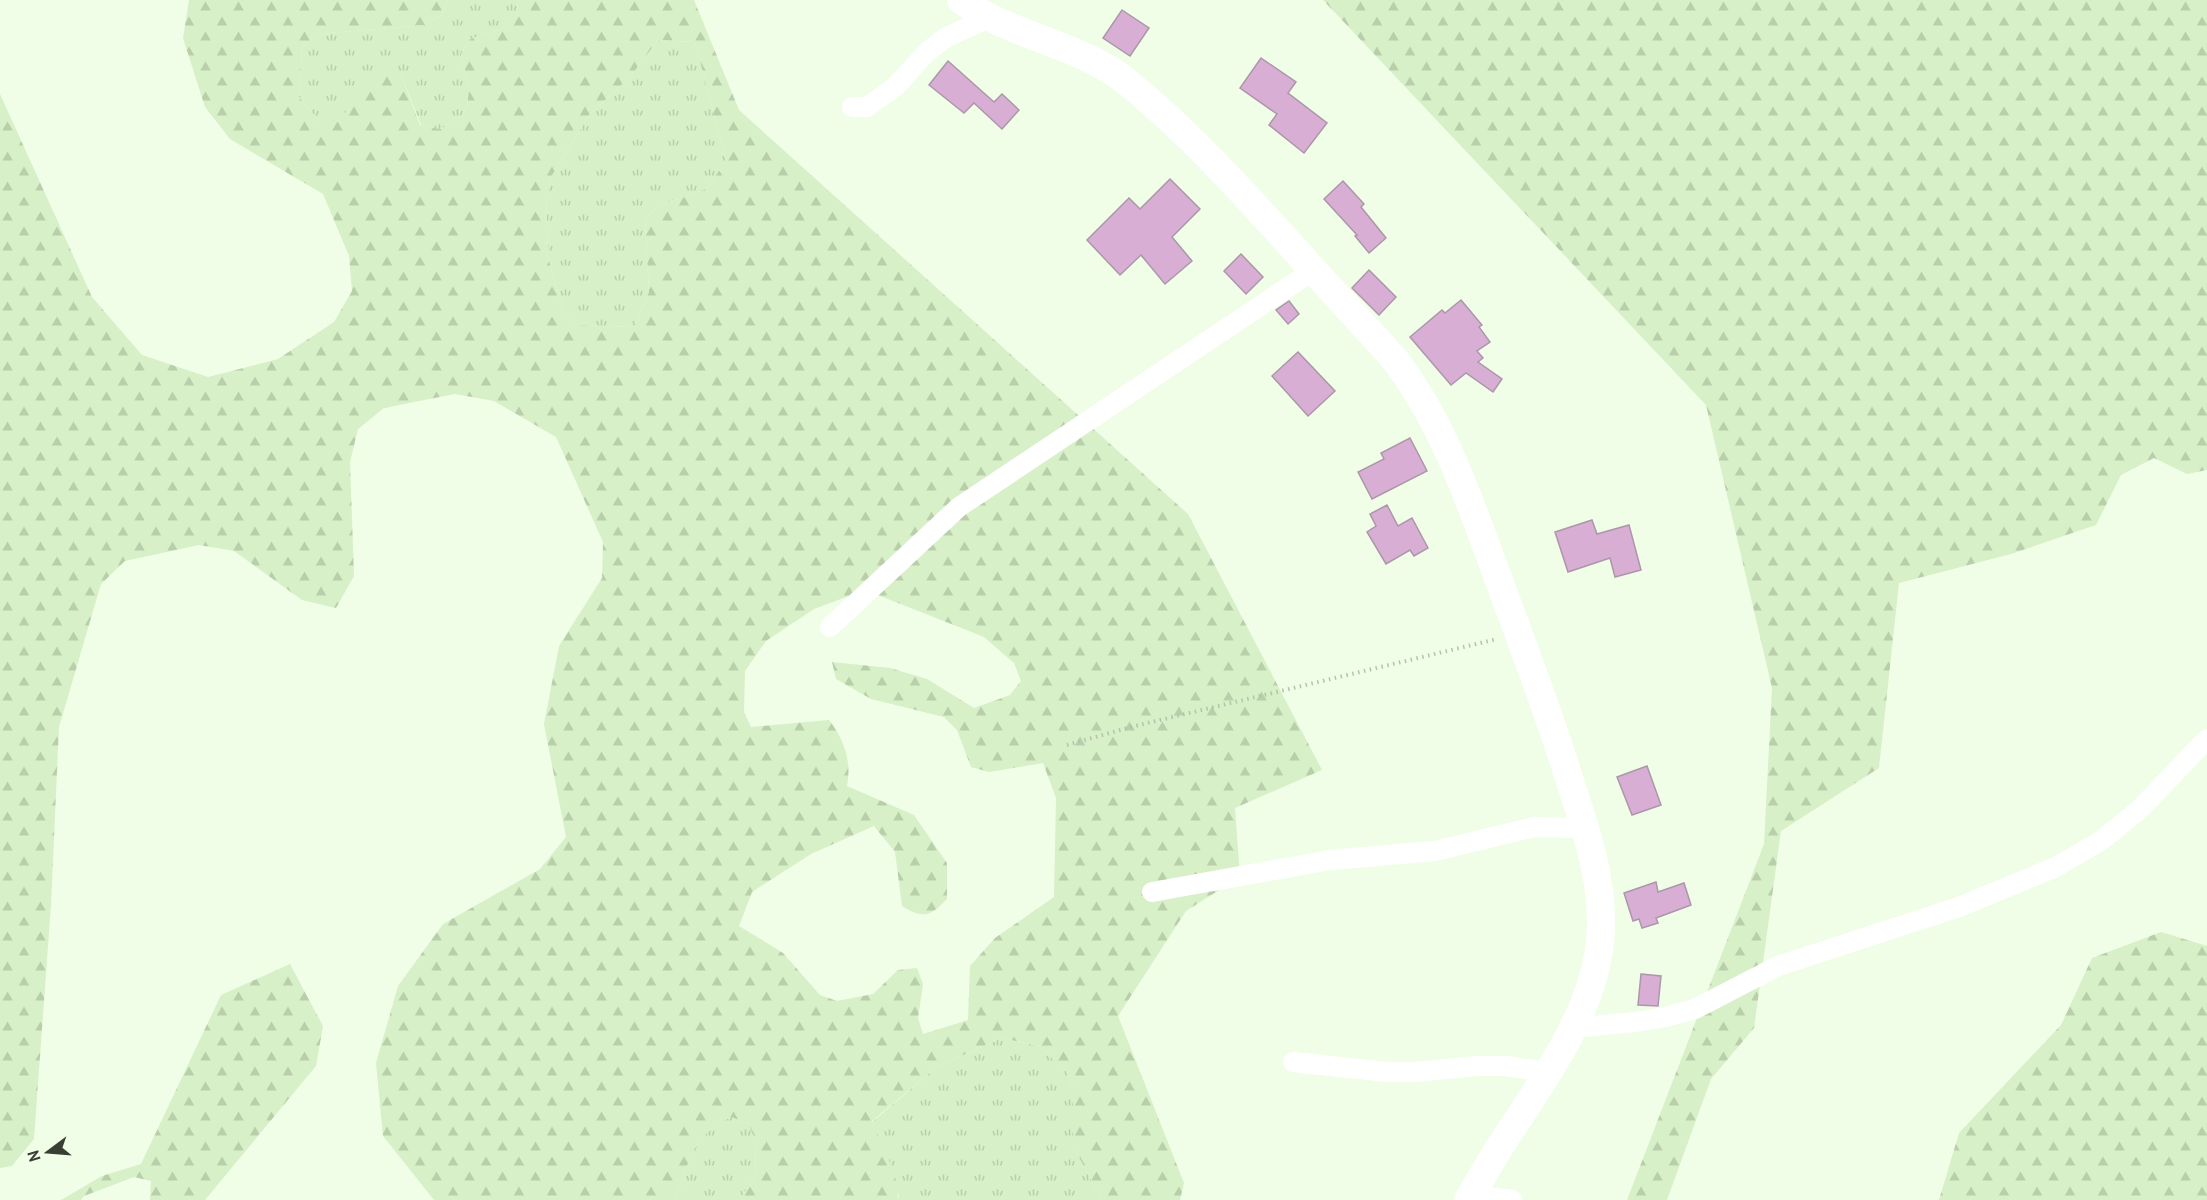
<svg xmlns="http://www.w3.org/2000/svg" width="2207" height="1200" font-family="'PT Sans',sans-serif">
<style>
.grass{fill:url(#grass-tufts)}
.forest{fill:url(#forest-firs);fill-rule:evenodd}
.building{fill:#d9aed5;stroke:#ab97a9;stroke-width:1.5}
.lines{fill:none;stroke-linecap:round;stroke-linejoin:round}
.path{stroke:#b6c1ae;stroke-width:4;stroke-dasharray:1.5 4.5;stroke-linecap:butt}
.street{stroke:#fff;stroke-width:20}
.secondary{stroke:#fff;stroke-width:28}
</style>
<defs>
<pattern id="grass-tufts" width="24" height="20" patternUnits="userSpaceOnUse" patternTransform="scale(1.5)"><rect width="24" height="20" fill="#d7f0c7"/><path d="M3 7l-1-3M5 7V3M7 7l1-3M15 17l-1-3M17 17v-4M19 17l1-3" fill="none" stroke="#b9cfac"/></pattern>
<pattern id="forest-firs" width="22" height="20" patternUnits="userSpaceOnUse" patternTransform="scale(1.5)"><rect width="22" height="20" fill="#d7f0c7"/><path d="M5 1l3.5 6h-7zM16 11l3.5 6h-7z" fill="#b9cfac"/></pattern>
</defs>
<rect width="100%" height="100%" fill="#f0fee7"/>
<!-- grass -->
<g class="grass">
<polygon points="448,0 517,0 518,14 505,28 470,39 461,54 469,88 467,108 457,121 440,129 421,125 400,72 338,122 320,122 299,97 302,47 319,34 425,25 442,15"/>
<polygon points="658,40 695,42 726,161 706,189 657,206 645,220 649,292 634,327 576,325 564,314 548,257 546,197 551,177 589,115 630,77"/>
<polygon points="1002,1038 1039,1046 1066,1071 1073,1088 1073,1146 1102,1200 897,1200 899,1195 872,1122 938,1066"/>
<path d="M731 1117 748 1123 756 1142 755 1178 739 1200H676C688 1163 692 1134 731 1117Z"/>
</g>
<!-- forest -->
<g class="forest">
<path d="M189 0H448L442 15 425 25 319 34 302 47 299 97 320 122H338L383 64 400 72 420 125 440 129 457 121 467 108 469 88 461 54 470 39 505 28 518 14 517 0H694L739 110 1188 514 1322 770 1235 808 1240 877 1186 911 1118 1016 1184 1183 1180 1200H1102L1073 1146V1088L1066 1071 1039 1046 1002 1038 938 1066 872 1121C879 1139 903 1183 897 1200H739L755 1178 756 1142 748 1123 731 1117C692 1135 688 1163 676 1200H434L383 1136 376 1063 398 986 443 924 540 869 566 837 544 724 559 646 602 578 603 542 556 437 494 401 455 394 384 408 358 429 350 462 354 576 336 608 302 600 234 551 199 545 125 561 101 584 59 727 51 905 34 1139 12 1166 0 1168V94L92 297 142 355 208 377 278 359 334 322 352 291 349 256 323 194 230 139 205 107 183 38ZM658 40 695 42 726 161 706 189 657 206 645 220 649 292 634 327 576 325 564 314 548 257 546 197 551 177 589 115 630 77ZM865 590 984 637 1014 663 1021 681 1010 695 974 708 927 679 890 668 832 662 836 679 871 699 944 717 957 730 971 767 989 772 1043 763 1056 798 1054 897 995 938 970 966 968 1020 923 1034 918 1018 923 984 917 968 898 970 873 994 837 1001 820 995 783 953 739 926 752 892 811 854 874 826 895 852 902 906C923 919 930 917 947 899V863L914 815 847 786C852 762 844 739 829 720L751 727 744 712 745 671 766 641 814 609Z"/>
<polygon points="1323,0 2207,0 2207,470 2187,474 2154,458 2121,475 2096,525 2011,554 1899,583 1879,768 1781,831 1754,1028 1711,1079 1667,1200 1627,1200 1764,844 1772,688 1706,405"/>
<polygon points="2161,932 2207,946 2207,1200 1939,1200 1959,1133 2061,1025 2092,958"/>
<polygon points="290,964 323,1026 316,1066 205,1200 150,1200 151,1181 134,1177 84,1196 81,1200 61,1200 102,1176 141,1164 221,995"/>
</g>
<!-- building -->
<g class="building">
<polygon points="1122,10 1149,28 1130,56 1103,38"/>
<polygon points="1261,58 1296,82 1288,93 1327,123 1304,153 1269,125 1277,114 1240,88"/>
<polygon points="948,61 994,102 1002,94 1019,110 1002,129 974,103 964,113 929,85"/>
<polygon points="1170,179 1200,209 1172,237 1192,261 1165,284 1141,255 1120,275 1087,240 1129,198 1140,209"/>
<polygon points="1343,181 1364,204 1361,207 1386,238 1369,253 1355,236 1357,235 1324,199"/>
<polygon points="1241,254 1263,277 1246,294 1224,271"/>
<polygon points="1369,270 1396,297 1379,315 1352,288"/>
<polygon points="1461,300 1482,325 1479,327 1490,342 1477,351 1483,358 1478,362 1502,379 1493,392 1466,373 1451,385 1410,337 1442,310 1445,313"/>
<polygon points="1289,301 1299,314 1288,324 1276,310"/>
<polygon points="1298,352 1335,391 1308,416 1272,376"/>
<polygon points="1410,438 1427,471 1372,499 1358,472 1384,459 1381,453"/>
<polygon points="1387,505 1398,526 1412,518 1428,548 1414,556 1410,550 1386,564 1367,532 1376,526 1370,514"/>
<polygon points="1592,520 1597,534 1629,525 1641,570 1615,577 1610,558 1568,572 1555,532"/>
<polygon points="1647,766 1661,805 1632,815 1617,777"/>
<polygon points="1656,882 1658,892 1684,883 1691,905 1656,918 1658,923 1642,928 1639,919 1633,921 1624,893"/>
<polygon points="1641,974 1661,976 1658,1006 1638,1005"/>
</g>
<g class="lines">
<!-- path -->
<polyline class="path" points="1067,745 1131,727 1497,639"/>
<!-- street -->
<g class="street">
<polyline points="852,107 867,107 896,86 927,52 945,38 988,18"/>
<polyline points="830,627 959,507 1314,270"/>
<polyline points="1152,892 1330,860 1435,851 1534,827 1586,828"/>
<polyline points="1572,1028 1635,1022 1665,1017 1695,1009 1778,966 1959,907 2056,867 2102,840 2140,809 2207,739"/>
<polyline points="1293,1062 1387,1072 1415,1072 1477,1066 1506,1066 1548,1072"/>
<polyline points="1471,1195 1512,1200"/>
</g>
<!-- secondary -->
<path class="secondary" d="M961 0C1011 37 1079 43 1127 82 1197 139 1257 208 1316 273 1335 294 1353 314 1372 334 1381 345 1393 356 1401 368 1453 440 1479 530 1511 613 1531 667 1551 720 1568 775 1586 830 1608 891 1599 950 1589 1019 1540 1085 1503 1142 1490 1161 1480 1181 1468 1200"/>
</g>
<!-- north arrow -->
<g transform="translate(48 1152) rotate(254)" stroke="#f0fee7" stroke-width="4.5" paint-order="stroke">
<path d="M0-4.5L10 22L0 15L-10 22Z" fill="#393e35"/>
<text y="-9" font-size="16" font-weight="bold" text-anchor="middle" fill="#393e35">N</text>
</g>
</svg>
